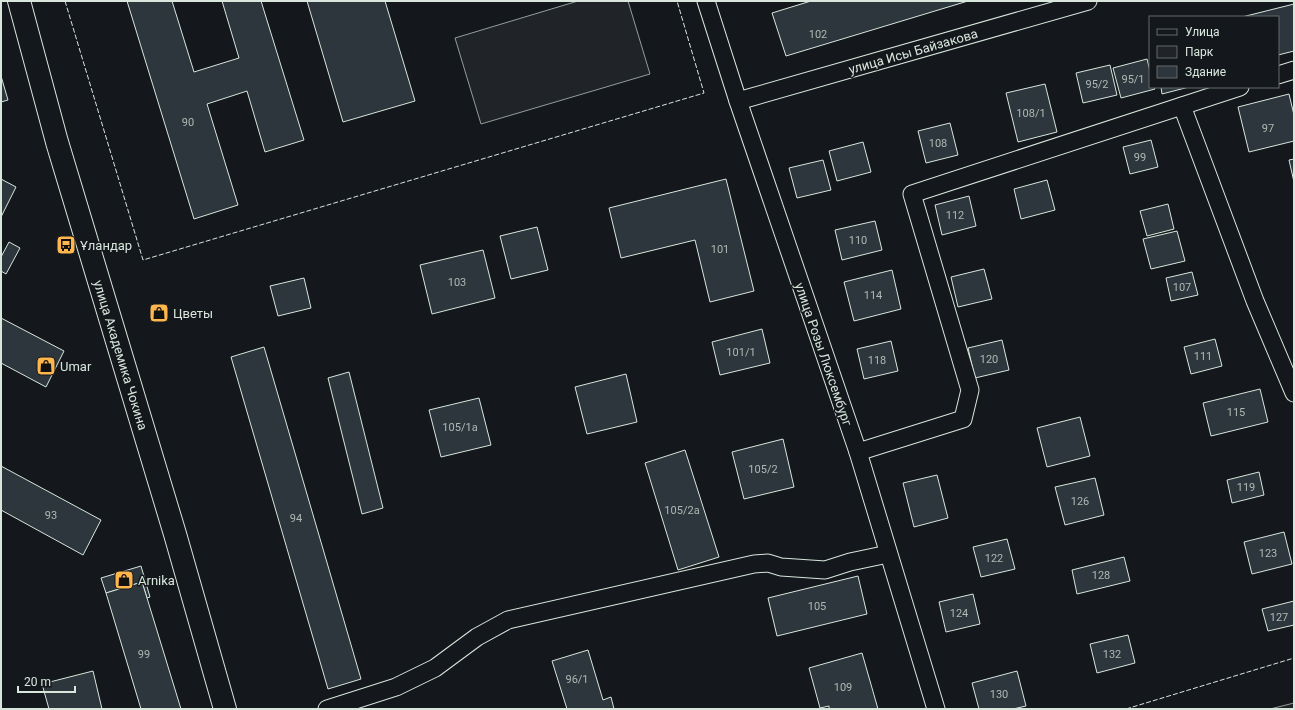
<svg xmlns="http://www.w3.org/2000/svg" width="1295" height="710" font-family="Roboto,sans-serif">
<style>
.green{fill:#202428;stroke:#939e99}
.building{fill:#2c363c;stroke:#d8e6dc}
.lines{fill:none;stroke-linecap:round;stroke-linejoin:round}
.minor-casing{stroke:#d8e6dc;stroke-width:19}
.secondary-casing{stroke:#d8e6dc;stroke-width:24}
.minor{stroke:#14181c;stroke-width:17}
.secondary{stroke:#14181c;stroke-width:22}
.fence{stroke:#d8e6dc;stroke-width:1;stroke-dasharray:5 2;stroke-linecap:butt}
.labels{text-anchor:middle;stroke-width:3;stroke-linejoin:round;paint-order:stroke}
.number-label{font-size:11px;fill:#adbab4}
.street-label{font-size:13px;fill:#d8e6dc;stroke:#14181c}
.poi-label{font-size:13px;fill:#d8e6dc;stroke:#14181c;text-anchor:start}
</style>
<rect width="100%" height="100%" fill="#14181c"/>
<!-- green -->
<g class="green">
<polygon points="578,1 628,1 650,74 481,124 455,38"/>
<polygon points="1294,703 1294,709 1270,709"/>
</g>
<!-- building -->
<g class="building">
<polygon points="127,1 172,1 194,72 239,58 222,1 261,1 304,140 265,152 247,91 207,104 238,205 194,219"/>
<polygon points="307,1 385,1 415,101 343,122"/>
<polygon points="811,1 968,1 786,56 772,13"/>
<polygon points="1294,4 1294,51 1278,55 1278,17 1242,17"/>
<polygon points="1147,59 1150,71 1150,87 1154,87 1155,89 1121,98 1113,68"/>
<polygon points="1110,65 1117,95 1083,103 1076,73"/>
<polygon points="1,76 8,100 1,102"/>
<polygon points="1045,84 1057,132 1018,142 1006,93"/>
<polygon points="1161,87 1189,87 1162,94"/>
<polygon points="1289,94 1294,115 1294,141 1249,152 1238,107"/>
<polygon points="950,123 958,155 926,163 918,131"/>
<polygon points="1151,140 1158,167 1130,174 1123,147"/>
<polygon points="863,142 871,172 837,181 829,151"/>
<polygon points="1294,159 1294,182 1289,160"/>
<polygon points="823,160 831,190 797,198 789,168"/>
<polygon points="1,179 16,187 1,217"/>
<polygon points="726,179 754,291 710,302 695,240 621,258 609,208"/>
<polygon points="1047,180 1055,210 1021,219 1014,189"/>
<polygon points="969,196 976,226 942,235 935,205"/>
<polygon points="1168,204 1174,229 1147,236 1140,211"/>
<polygon points="875,221 882,250 842,260 835,230"/>
<polygon points="537,227 548,270 511,279 500,236"/>
<polygon points="1177,231 1185,261 1151,269 1143,239"/>
<polygon points="9,242 20,248 6,274 1,271 1,257"/>
<polygon points="483,250 495,298 432,314 420,265"/>
<polygon points="984,269 992,299 958,307 951,277"/>
<polygon points="892,270 901,309 854,321 844,282"/>
<polygon points="1192,272 1198,295 1171,301 1166,278"/>
<polygon points="304,278 311,308 278,316 270,286"/>
<polygon points="1,318 64,351 46,387 1,363"/>
<polygon points="762,329 770,363 720,375 712,342"/>
<polygon points="1215,339 1222,366 1191,374 1184,347"/>
<polygon points="1002,340 1009,370 975,378 968,348"/>
<polygon points="891,341 898,371 864,379 857,349"/>
<polygon points="264,347 361,679 328,689 231,357"/>
<polygon points="349,372 383,508 362,514 328,378"/>
<polygon points="626,374 637,422 587,434 575,387"/>
<polygon points="1260,389 1268,422 1211,436 1203,403"/>
<polygon points="479,398 491,445 441,457 429,410"/>
<polygon points="1080,417 1090,456 1047,467 1037,428"/>
<polygon points="783,439 794,487 744,499 732,452"/>
<polygon points="685,450 719,557 678,570 645,463"/>
<polygon points="1,466 101,520 83,555 1,510"/>
<polygon points="1259,472 1264,495 1232,503 1227,480"/>
<polygon points="937,475 948,518 914,527 903,483"/>
<polygon points="1095,478 1104,515 1065,525 1055,487"/>
<polygon points="1284,532 1292,564 1252,574 1244,542"/>
<polygon points="1007,539 1015,569 981,577 973,547"/>
<polygon points="1124,557 1130,581 1077,594 1072,570"/>
<polygon points="141,566 150,597 147,598 142,582 106,593 101,578"/>
<polygon points="858,576 867,614 777,636 768,598"/>
<polygon points="142,582 147,598 181,709 141,709 106,593"/>
<polygon points="973,594 980,624 946,632 939,602"/>
<polygon points="1294,601 1294,625 1268,631 1262,609"/>
<polygon points="1128,635 1135,663 1097,673 1090,644"/>
<polygon points="588,650 603,700 611,697 614,709 567,709 552,661"/>
<polygon points="862,653 878,709 829,709 829,706 820,708 809,668"/>
<polygon points="93,671 102,709 49,709 42,684"/>
<polygon points="1017,671 1026,706 1013,709 979,709 972,683"/>
</g>
<g class="lines">
<!-- minor casing -->
<g class="minor-casing">
<g id="minor">
<polyline points="706,1 738,101 858,452 936,709"/>
<polyline points="1278,75 1294,70"/>
<polyline points="738,101 1088,1"/>
<polyline points="1182,106 1255,301 1294,393"/>
<polyline points="858,452 963,419 970,390 912,194 1240,87"/>
<polyline points="327,709 396,687 435,668 477,637 508,620 754,564 768,563 781,567 825,570 850,562 888,554"/>
</g>
</g>
<!-- secondary casing -->
<g class="secondary-casing">
<polyline id="secondary" points="19,1 57,142 175,534 225,709"/>
</g>
<!-- minor -->
<use href="#minor" class="minor"/>
<!-- secondary -->
<use href="#secondary" class="secondary"/>
<!-- fence -->
<g class="fence">
<polyline points="65,1 143,260 704,93 677,1"/>
<polyline points="1126,709 1294,658"/>
</g>
</g>
<!-- icons -->
<defs>
<g id="bus-square" transform="scale(1)"><rect x="-9" y="-9" width="18" height="18" rx="4" fill="#ffb74d" stroke="#14181c"/><path d="M-5-6H5V4H4V6H2V4H-2V6H-4V4H-5ZM-3.5-4V0h7V-4ZM-3.5 1.2v1.5H-2V1.2ZM2 1.2v1.5H3.5V1.2Z" fill="#111"/></g>
<g id="shop-square" transform="scale(1)"><rect x="-9" y="-9" width="18" height="18" rx="4" fill="#ffb74d" stroke="#14181c"/><path d="M-5-2.5h2.3a2.7 3.5 0 0 1 5.4 0H5L5.5 6h-11ZM-1.5-2.5h3a1.5 2.3 0 0 0-3 0Z" fill="#111"/></g>
</defs>
<g fill-rule="evenodd">
<use href="#bus-square" x="66" y="245"/>
<use href="#shop-square" x="159" y="313"/>
<use href="#shop-square" x="46" y="366"/>
<use href="#shop-square" x="124" y="580"/>
</g>
<g class="labels">
<!-- number labels -->
<g class="number-label">
<text x="818" y="38">102</text>
<text x="1133" y="83">95/1</text>
<text x="1097" y="88">95/2</text>
<text x="1031" y="117">108/1</text>
<text x="188" y="126">90</text>
<text x="1268" y="132">97</text>
<text x="938" y="147">108</text>
<text x="1140" y="161">99</text>
<text x="955" y="219">112</text>
<text x="858" y="244">110</text>
<text x="720" y="253">101</text>
<text x="457" y="286">103</text>
<text x="1182" y="291">107</text>
<text x="873" y="299">114</text>
<text x="741" y="356">101/1</text>
<text x="1203" y="360">111</text>
<text x="989" y="363">120</text>
<text x="877" y="364">118</text>
<text x="1236" y="416">115</text>
<text x="460" y="431">105/1а</text>
<text x="763" y="473">105/2</text>
<text x="1246" y="491">119</text>
<text x="1080" y="505">126</text>
<text x="682" y="514">105/2а</text>
<text x="51" y="519">93</text>
<text x="296" y="522">94</text>
<text x="1268" y="557">123</text>
<text x="994" y="562">122</text>
<text x="1101" y="579">128</text>
<text x="817" y="610">105</text>
<text x="959" y="617">124</text>
<text x="1279" y="621">127</text>
<text x="144" y="658">99</text>
<text x="1112" y="658">132</text>
<text x="577" y="683">96/1</text>
<text x="843" y="691">109</text>
<text x="999" y="698">130</text>
</g>
<!-- street labels -->
<g class="street-label">
<text transform="translate(913 51) rotate(-16)" y="5">улица Исы Байзакова</text>
<text transform="translate(824 354) rotate(71)" y="5">улица Розы Люксембург</text>
<text transform="translate(121 355) rotate(73)" y="5">улица Академика Чокина</text>
</g>
<!-- poi labels -->
<g class="poi-label">
<text x="80" y="250">Ұландар</text>
<text x="173" y="318">Цветы</text>
<text x="60" y="371">Umar</text>
<text x="138" y="585">Arnika</text>
</g>
</g>
<!-- border -->
<rect width="1295" height="710" fill="none" stroke="#d8e6dc" stroke-width="4"/>
<!-- legend -->
<rect x="1149" y="16" width="130" height="72" fill="#14181c" stroke="#626a69"/>
<rect x="1157" y="29" width="20" height="6" fill="#14181c" stroke="#626a69"/>
<text x="1185" y="36" font-size="12" fill="#d8e6dc">Улица</text>
<rect x="1157" y="46" width="20" height="12" fill="#202428" stroke="#626a69"/>
<text x="1185" y="56" font-size="12" fill="#d8e6dc">Парк</text>
<rect x="1157" y="66" width="20" height="12" fill="#2c363c" stroke="#626a69"/>
<text x="1185" y="76" font-size="12" fill="#d8e6dc">Здание</text>
<!-- scale -->
<path d="M18 686v6h57v-6" fill="none" stroke="#d8e6dc" stroke-width="2"/>
<text x="24" y="686" font-size="12" fill="#d8e6dc" stroke="#14181c" stroke-width="3" paint-order="stroke">20 m</text>
</svg>
